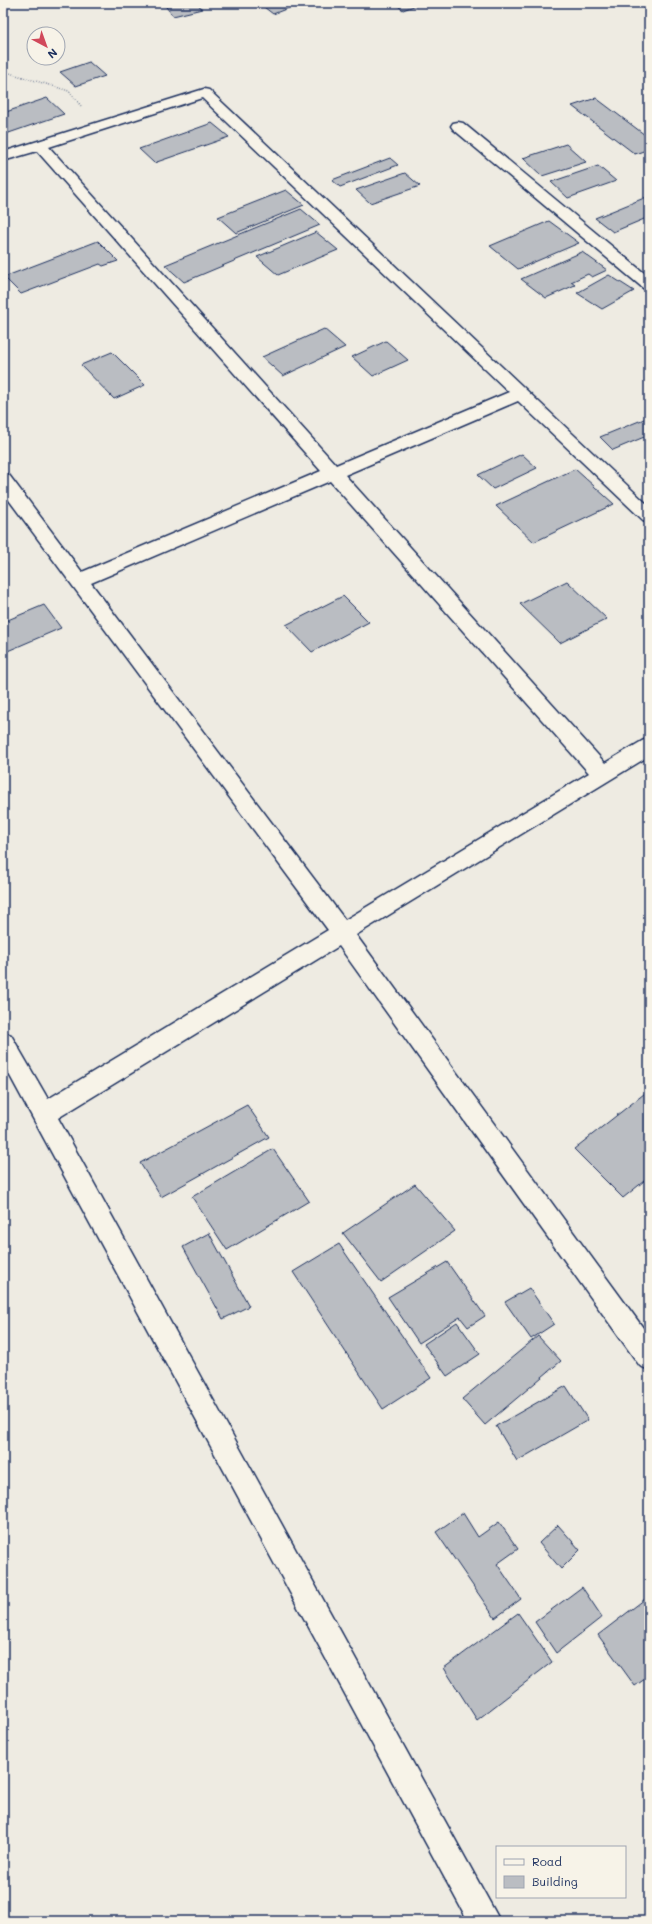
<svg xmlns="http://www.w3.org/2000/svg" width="652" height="1924" font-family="Mali,sans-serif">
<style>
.building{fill:#babdc2;stroke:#1b2f5e}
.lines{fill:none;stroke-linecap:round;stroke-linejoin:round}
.minor-casing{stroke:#1b2f5e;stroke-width:3}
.path{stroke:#1b2f5e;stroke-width:1.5;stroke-dasharray:0.5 2;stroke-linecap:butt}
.minor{fill:#f7f3e8;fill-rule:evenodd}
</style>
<rect width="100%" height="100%" fill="#eeebe2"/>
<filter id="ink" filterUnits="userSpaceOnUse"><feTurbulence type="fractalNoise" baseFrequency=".025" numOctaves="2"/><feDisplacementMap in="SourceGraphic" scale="8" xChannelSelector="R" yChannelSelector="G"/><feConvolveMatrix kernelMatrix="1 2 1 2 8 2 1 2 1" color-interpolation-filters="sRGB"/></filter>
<g filter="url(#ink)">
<!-- building -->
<g class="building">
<polygon points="163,3 197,3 202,9 173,16"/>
<polygon points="264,3 286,3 291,7 273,14 260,4"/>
<polygon points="394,3 422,3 403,10"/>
<polygon points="89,62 105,76 76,86 60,72"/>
<polygon points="47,98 64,114 3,135 3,113"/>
<polygon points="596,98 649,138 649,149 635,154 572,106"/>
<polygon points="212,123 229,137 154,163 139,149"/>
<polygon points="566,144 586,162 542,176 523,158"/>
<polygon points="390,158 398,165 340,187 332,180"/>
<polygon points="598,166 616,181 568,198 551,182"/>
<polygon points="405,173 420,186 370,203 356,190"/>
<polygon points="286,190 304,205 236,233 218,217"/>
<polygon points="649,196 649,217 613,232 595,218"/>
<polygon points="301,209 320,225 184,282 165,265"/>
<polygon points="549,221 579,243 518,269 490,246"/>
<polygon points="316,232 338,250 278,275 257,257"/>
<polygon points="98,241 118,261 103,266 100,264 21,294 4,277"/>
<polygon points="582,252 607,270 592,277 588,274 571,282 575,285 546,298 521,279"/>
<polygon points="609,275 634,291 602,309 577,293"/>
<polygon points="324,329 345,347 283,376 262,357"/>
<polygon points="386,341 408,360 373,376 352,357"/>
<polygon points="112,352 145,385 114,399 81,365"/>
<polygon points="649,417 649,435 613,450 600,437"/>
<polygon points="522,454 537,468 493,489 478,475"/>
<polygon points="575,469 614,504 534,542 496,506"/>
<polygon points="567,581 607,619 560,643 520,604"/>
<polygon points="343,596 369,622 312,652 286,625"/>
<polygon points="44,605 61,628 3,653 3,622"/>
<polygon points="649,1090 649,1177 623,1198 574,1149"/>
<polygon points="247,1105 269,1137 161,1197 140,1163"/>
<polygon points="273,1149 309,1201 227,1250 192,1197"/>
<polygon points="415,1184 455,1231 381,1282 343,1233"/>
<polygon points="209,1233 249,1306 223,1319 183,1247"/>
<polygon points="339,1244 431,1378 383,1409 293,1272"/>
<polygon points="447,1262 485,1316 468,1327 460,1317 419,1343 388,1297"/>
<polygon points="529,1288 554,1324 531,1339 505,1302"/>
<polygon points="457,1322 480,1354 447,1376 424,1344"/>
<polygon points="538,1336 561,1361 485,1425 462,1399"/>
<polygon points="566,1386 588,1420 517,1461 496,1426"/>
<polygon points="463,1513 478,1537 499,1522 518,1549 497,1564 521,1599 495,1618 436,1532"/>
<polygon points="558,1525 580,1550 561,1569 539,1543"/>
<polygon points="582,1587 602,1617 556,1653 535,1622"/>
<polygon points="649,1596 649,1676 635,1686 598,1635"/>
<polygon points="518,1613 552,1662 477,1720 444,1668"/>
</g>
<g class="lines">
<!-- minor casing -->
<g class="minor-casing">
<g id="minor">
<path d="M204 89 209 90 649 506V522L643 520 518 401 345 475 605 763 642 741 649 738V756L356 935 649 1336V1370L640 1366 339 946 58 1118 500 1921H468L3 1063V1032L11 1035 48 1099 328 930 3 492V473L9 475 82 572 321 471 37 151 3 161V152ZM202 98 509 392 336 465 49 147ZM330 481 589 773 345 920 91 583Z"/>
<polygon points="458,122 463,123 649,277 649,290 643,288 453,129 451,126 453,123"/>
</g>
</g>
<!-- path -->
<polyline class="path" points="3,71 69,91 81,106"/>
<!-- minor -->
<use href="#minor" class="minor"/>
</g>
</g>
<!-- margin -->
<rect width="652" height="1924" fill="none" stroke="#f7f3e8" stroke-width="16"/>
<rect x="8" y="8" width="636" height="1908" fill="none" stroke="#1b2f5e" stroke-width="1.5" filter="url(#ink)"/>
<!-- legend -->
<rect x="496" y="1846" width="130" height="52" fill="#f7f3e8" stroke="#9fa5b1"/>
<rect x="504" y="1859" width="20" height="6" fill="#f7f3e8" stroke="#9fa5b1"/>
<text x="532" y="1866" font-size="12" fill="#1b2f5e">Road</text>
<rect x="504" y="1876" width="20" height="12" fill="#babdc2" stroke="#9fa5b1"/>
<text x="532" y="1886" font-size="12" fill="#1b2f5e">Building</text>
<!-- north arrow -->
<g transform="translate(46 46) rotate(139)"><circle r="19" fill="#f7f3e8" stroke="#9fa5b1"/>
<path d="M0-3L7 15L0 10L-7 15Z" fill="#d1495b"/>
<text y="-6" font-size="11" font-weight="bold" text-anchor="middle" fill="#1b2f5e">N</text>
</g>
</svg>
